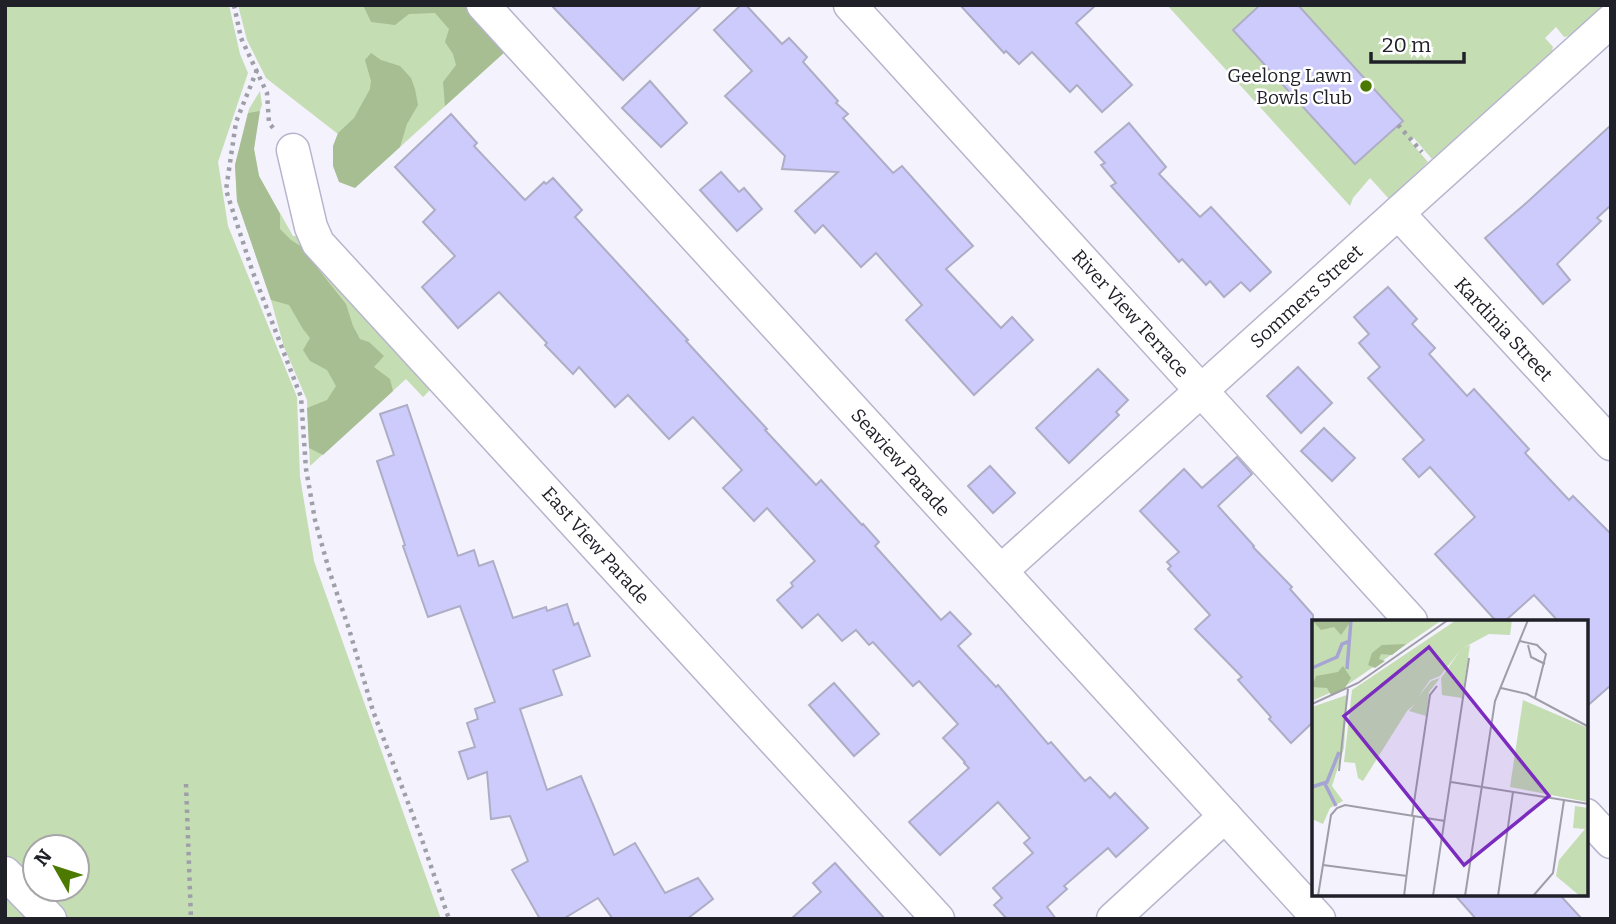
<svg xmlns="http://www.w3.org/2000/svg" width="1616" height="924" font-family="Bitter,serif">
<style>
.green{fill:#c5ddb2}
.forest{fill:#a6be91}
.building{fill:#cdcbfb;stroke:#aeadc6;stroke-width:2}
.lines{fill:none;stroke-linecap:round;stroke-linejoin:round}
.minor-casing{stroke:#b6b5cd;stroke-width:35}
.path{stroke:#9f9fa9;stroke-width:4.5;stroke-dasharray:3.5 5;stroke-linecap:butt}
.minor{stroke:#fff;stroke-width:32}
.poi-dot{fill:#4c7a00;stroke:#fff;stroke-width:2.5}
.labels{text-anchor:middle;stroke-width:5;stroke-linejoin:round;paint-order:stroke}
.poi-label{font-size:19px;fill:#202029;stroke:#fff;text-anchor:end}
.street-label{font-size:19px;fill:#202029;stroke:#fff}
.inset-river{fill:none;stroke:#a6a4d2;stroke-width:3.5}
.inset-road{fill:none;stroke:#9f9ea8;stroke-width:2}
.view{fill:#7b2cbf;fill-opacity:0.15;stroke:#7b2cbf;stroke-width:3.5}
.inset-edge{fill:none;stroke:#202029;stroke-width:3.5}
</style>
<rect width="100%" height="100%" fill="#f3f2fd"/>
<!-- green -->
<g class="green">
<polygon points="5,5 229,5 240,54 248,73 218,162 228,226 297,397 300,477 314,561 441,919 66,919 37,889 77,889 77,847 35,847 35,887 5,857"/>
<polygon points="238,5 465,5 507,50 379,166 266,78 247,40"/>
<polygon points="1167,5 1604,5 1569,36 1564,37 1556,27 1545,38 1553,47 1552,51 1432,159 1414,138 1410,141 1428,162 1389,199 1370,178 1353,198 1350,206"/>
<polygon points="260,91 262,105 258,116 254,149 259,176 293,236 303,236 437,383 423,397 406,379 310,466 307,400 284,347 271,300 237,201 235,165 249,109"/>
<polygon points="5,885 39,919 5,919"/>
</g>
<!-- forest -->
<g class="forest">
<polygon points="363,5 470,5 507,50 445,106 443,82 456,65 453,54 445,42 449,29 435,13 409,14 395,25 371,22"/>
<polygon points="371,53 381,60 400,66 411,78 415,89 418,105 407,124 400,147 355,188 339,182 333,166 333,146 338,133 354,118 370,89 371,81 365,60"/>
<polygon points="260,111 254,149 259,176 280,214 280,229 291,240 302,247 311,260 346,304 353,326 360,339 369,342 384,356 374,367 390,379 393,391 323,455 309,448 307,408 327,400 336,386 327,370 310,361 303,350 310,338 303,329 289,305 271,300 237,201 235,165 248,113"/>
</g>
<!-- building -->
<g class="building">
<polygon points="551,5 702,5 623,80"/>
<polygon points="741,5 746,5 782,44 789,38 807,57 803,62 838,101 836,103 848,114 843,118 893,173 902,166 973,246 946,269 1001,328 1012,317 1033,340 974,395 906,320 922,305 876,253 861,267 823,225 815,233 795,211 838,172 782,169 785,156 725,96 752,71 714,30"/>
<polygon points="960,5 1096,5 1076,23 1132,85 1102,112 1077,85 1070,92 1032,52 1019,64 1006,51 1004,53"/>
<polygon points="1260,5 1298,5 1403,121 1355,164 1233,30"/>
<polygon points="650,81 687,123 661,147 622,108"/>
<polygon points="451,114 477,143 474,146 525,200 544,182 546,184 553,178 582,210 575,217 688,340 686,341 767,429 765,430 816,485 821,480 862,525 863,524 879,542 875,546 941,620 950,612 971,634 958,646 996,687 998,685 1048,744 1051,742 1085,781 1090,777 1110,798 1115,793 1148,828 1116,857 1108,848 1064,886 1067,889 1047,907 1056,919 1007,919 994,905 1002,898 993,888 1033,853 1024,843 1030,838 998,802 940,855 909,822 969,768 964,763 965,762 943,738 958,724 919,681 913,686 873,642 869,645 856,630 842,641 818,614 802,628 777,600 793,586 791,583 815,561 767,508 754,521 723,488 742,470 693,417 669,439 628,395 615,407 579,367 573,374 545,345 547,343 499,292 458,328 422,287 455,256 423,222 435,210 395,167"/>
<polygon points="1129,123 1166,167 1159,174 1200,217 1211,207 1271,272 1250,291 1241,282 1224,297 1210,281 1206,285 1182,259 1179,262 1111,186 1116,183 1101,165 1105,163 1095,152"/>
<polygon points="1611,125 1611,205 1597,218 1601,221 1557,264 1570,280 1543,304 1485,238 1524,205"/>
<polygon points="721,172 739,192 744,188 762,209 737,231 700,190"/>
<polygon points="1388,287 1417,319 1412,324 1435,348 1429,354 1467,396 1474,389 1529,449 1525,453 1569,500 1573,496 1611,534 1611,685 1586,707 1586,621 1558,621 1534,595 1505,621 1496,621 1435,554 1475,517 1430,467 1419,477 1403,459 1424,440 1368,378 1380,367 1359,343 1369,334 1354,317"/>
<polygon points="1298,367 1332,403 1301,433 1267,396"/>
<polygon points="1098,369 1128,400 1116,412 1119,415 1069,463 1036,428"/>
<polygon points="407,405 458,556 474,550 479,566 493,561 513,618 546,607 547,611 567,604 574,625 578,623 590,656 553,670 562,695 520,709 547,790 581,776 614,855 635,843 665,893 698,878 713,899 687,919 611,919 612,918 598,898 563,919 540,919 512,870 528,861 510,816 491,819 487,772 468,779 459,752 475,747 467,723 478,719 475,709 495,702 460,606 428,617 403,546 405,545 377,461 394,455 380,414"/>
<polygon points="1324,428 1355,458 1332,481 1301,451"/>
<polygon points="1237,457 1252,474 1218,506 1254,546 1253,547 1292,587 1290,589 1313,615 1313,722 1291,743 1269,719 1271,717 1238,680 1242,677 1195,629 1210,615 1168,569 1171,566 1167,562 1179,552 1140,511 1184,469 1202,488"/>
<polygon points="990,466 1015,493 993,513 968,486"/>
<polygon points="834,683 879,734 854,756 809,705"/>
<polygon points="835,863 885,919 791,919 821,892 813,883"/>
<polygon points="1454,894 1559,894 1582,919 1476,919"/>
</g>
<g class="lines">
<!-- minor casing -->
<g class="minor-casing">
<g id="minor">
<polyline points="483,5 1319,919"/>
<polyline points="850,5 1411,621"/>
<polyline points="293,150 311,227 318,243 938,919"/>
<polyline points="1398,213 1611,444"/>
<polyline points="1001,571 1611,21"/>
<polyline points="1586,815 1611,842"/>
<polyline points="5,873 50,919"/>
<polyline points="1113,919 1225,816"/>
</g>
</g>
<!-- path -->
<g class="path">
<polyline points="234,5 241,38 267,93 269,123 274,129"/>
<polyline points="257,70 236,122 226,190 252,270 301,397 306,469 315,520 329,570 349,629 373,711 420,834 449,919"/>
<polyline points="1398,125 1422,152"/>
<polyline points="186,784 191,919"/>
</g>
<!-- minor -->
<use href="#minor" class="minor"/>
</g>
<!-- markers -->
<circle class="poi-dot" cx="1366" cy="86" r="7"/>
<g class="labels">
<!-- poi labels -->
<g class="poi-label">
<text x="1352" y="82">Geelong Lawn<tspan x="1352" dy="22">Bowls Club</tspan></text>
</g>
<!-- street labels -->
<g class="street-label">
<text transform="translate(1306 296) rotate(-42)" y="7">Sommers Street</text>
<text transform="translate(1131 313) rotate(48)" y="7">River View Terrace</text>
<text transform="translate(1504 329) rotate(47)" y="7">Kardinia Street</text>
<text transform="translate(901 462) rotate(48)" y="7">Seaview Parade</text>
<text transform="translate(596 545) rotate(48)" y="7">East View Parade</text>
</g>
</g>
<!-- overview -->
<g transform="translate(1312 620)">
<rect width="276" height="276" fill="#f3f2fd"/>
<path d="M0 0H130L35 65 0 81ZM200 0 198 15 177 14 151 28 158 25 150 78 130 75 129 58 148 31 128 56 118 60 106 77 119 61 128 58 117 72 114 96 97 91 103 84 95 91 51 161 46 158 43 143 32 142 40 70 143 1ZM35 75 32 128 20 166 31 181 18 188 11 204 0 199V87ZM211 80 276 108V182L198 167ZM263 186 276 188V276H268L244 256 247 240 273 209 261 208Z" fill="#c5ddb2"/>
<path d="M0 0H37V4L29 15 22 7 9 10ZM94 24 80 35 69 34 67 39 73 41 63 48 56 45 60 33 70 25ZM31 46 39 58 33 68 19 75 15 68 0 67 4 56 26 52Z" fill="#a6be91"/>
<path class="inset-river" d="M0 48 25 37 30 24 38 21M35 49 39 0M13 164 24 186M0 167 15 162 27 132"/>
<path class="inset-road" d="M208 21 225 25 234 34 223 78M216 25 219 37 233 44M189 68 215 74 277 107M0 84 46 63 136 0M27 151 36 69M139 162 277 184M100 196 118 75 125 66M11 245 95 256M6 276 19 195 25 188 33 185 133 201M92 276 102 196M121 276 157 38M153 276 183 81 216 0M186 276 201 172M221 276 241 253 252 180"/>
<path class="view" d="M117 27 237 176 152 245 32 96Z"/>
<rect width="276" height="276" class="inset-edge"/>
</g>
<!-- border -->
<rect width="1616" height="924" fill="none" stroke="#202029" stroke-width="14"/>
<!-- north arrow -->
<g transform="translate(56 868) rotate(309)"><circle r="33" fill="#ffffff" stroke="#a6a6a9" stroke-width="2"/>
<path d="M0-5L12 26L0 18L-12 26Z" fill="#4c7a00"/>
<text y="-10" font-size="19" font-weight="bold" text-anchor="middle" fill="#202029">N</text>
</g>
<!-- scale -->
<path d="M1371 52v10h93v-10" fill="none" stroke="#202029" stroke-width="3.5"/>
<text x="1382" y="52" font-size="21" fill="#202029" stroke="#ffffff" stroke-width="5" paint-order="stroke">20 m</text>
</svg>
